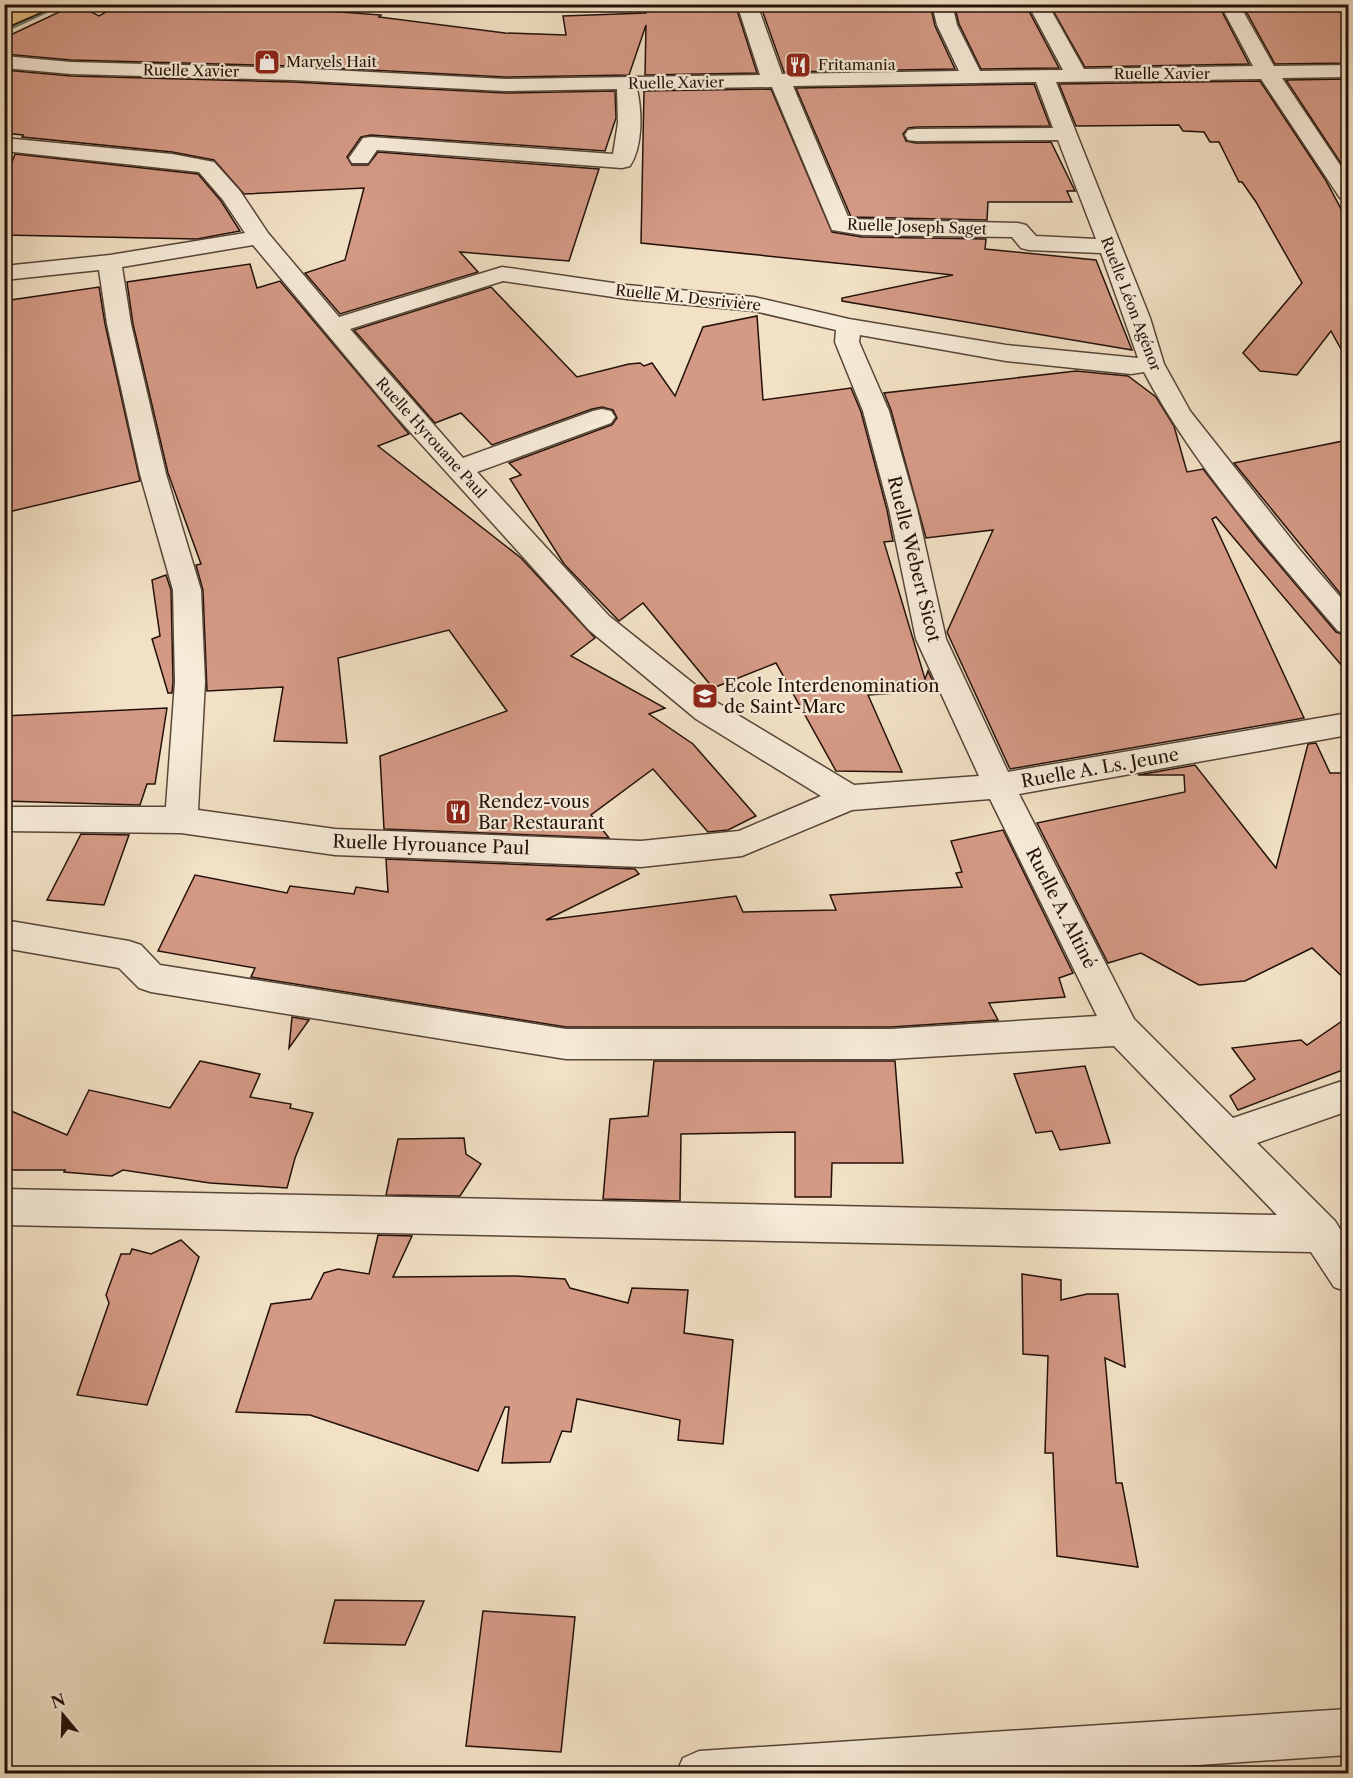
<svg xmlns="http://www.w3.org/2000/svg" width="1353" height="1778" font-family="'Libre Caslon Text',serif">
<style>
.lines{fill:none;stroke-linecap:round;stroke-linejoin:round}
.stream{fill:#6b7970;fill-rule:evenodd}
.building{fill:#d59a86;stroke:#231109;stroke-width:1.5}
.minor-casing{stroke:#574538;stroke-width:3}
.major-casing{stroke:#231109;stroke-width:3}
.minor{fill:#f7ecd9;fill-rule:evenodd}
.major{fill:#e9c082;fill-rule:evenodd}
.labels{text-anchor:middle;stroke-width:4.5;stroke-linejoin:round;paint-order:stroke}
.far-poi-label{font-size:15px;fill:#231109;stroke:#f7ecd9;text-anchor:start}
.far-street-label{font-size:15px;fill:#231109;stroke:#f7ecd9}
.street-label{font-size:18px;fill:#231109;stroke:#f7ecd9}
.poi-label{font-size:18px;fill:#231109;stroke:#f7ecd9;text-anchor:start}
</style>
<rect width="100%" height="100%" fill="#f2e1c5"/>
<filter id="stains"><feTurbulence type="fractalNoise" baseFrequency=".00333" numOctaves="4"/><feColorMatrix values="0 0 0 0 .2 0 0 0 0 .09 0 0 0 0 .02 0 0 0 .5 -.17"/></filter>
<radialGradient id="worn" r=".72"><stop offset=".6" stop-color="#630" stop-opacity="0"/><stop offset="1" stop-color="#630" stop-opacity=".3"/></radialGradient>
<g class="lines">
<!-- stream -->
<polygon class="stream" points="55,4 67,4 4,33 4,28"/>
</g>
<!-- building -->
<g class="building">
<polygon points="76,4 99,16 120,4 332,4 328,11 381,15 379,17 505,33 566,35 563,16 646,13 646,4 735,4 757,73 645,75 646,25 629,75 505,77 293,66 71,60 4,54 4,38"/>
<polygon points="760,4 843,4 844,9 853,9 931,8 935,26 955,69 784,72"/>
<polygon points="1057,4 1218,4 1249,64 1085,67 1051,7 1061,7"/>
<polygon points="1242,4 1348,4 1348,63 1275,64"/>
<polygon points="1032,7 1029,11 1059,68 981,69 959,24 955,8"/>
<polygon points="4,70 71,76 293,82 505,93 615,91 616,118 605,151 371,135 361,137 347,157 352,165 368,165 378,152 599,169 569,261 460,252 478,272 340,314 305,273 345,260 364,188 244,194 214,160 172,152 22,137 23,135 4,133"/>
<polygon points="1348,79 1348,174 1286,80"/>
<polygon points="1260,81 1325,179 1348,222 1348,362 1331,331 1297,375 1260,371 1243,353 1302,283 1256,202 1242,182 1239,182 1219,142 1210,142 1204,132 1183,131 1179,125 1076,126 1059,84"/>
<polygon points="1034,84 1050,126 916,127 908,128 903,134 906,141 916,143 1051,142 1075,191 1067,191 1072,202 988,202 987,220 851,217 796,88"/>
<polygon points="771,89 832,232 862,237 986,239 985,249 1096,260 1132,350 842,301 842,298 953,275 641,243 644,91"/>
<polygon points="15,154 198,174 221,201 240,231 197,239 4,235 4,183"/>
<polygon points="250,264 257,288 280,281 409,434 378,446 521,558 595,638 571,656 665,708 649,714 693,744 756,816 728,830 708,832 653,769 591,815 609,838 384,829 380,756 507,711 449,630 338,658 347,743 274,741 283,687 207,691 203,590 196,565 201,564 168,473 133,324 127,282"/>
<polygon points="99,287 105,324 140,481 4,513 4,301"/>
<polygon points="491,287 577,377 629,364 640,363 644,366 652,363 675,396 703,327 757,316 763,400 851,388 861,412 887,510 893,541 884,542 925,679 928,671 937,690 868,695 902,772 836,771 776,663 713,688 643,603 619,621 564,564 510,479 521,475 509,463 612,425 617,418 613,410 602,407 592,409 492,445 461,413 435,423 354,330"/>
<polygon points="1076,371 1128,376 1156,397 1174,426 1187,472 1203,469 1258,540 1336,632 1348,636 1348,673 1216,517 1212,519 1304,718 1010,769 947,632 993,530 926,538 891,410 884,393"/>
<polygon points="1348,440 1348,603 1234,463"/>
<polygon points="166,575 171,590 173,682 172,693 168,693 152,639 160,636 152,580"/>
<polygon points="167,708 155,784 147,784 140,805 4,801 4,716"/>
<polygon points="1316,743 1330,773 1348,773 1348,982 1312,948 1245,981 1199,985 1141,953 1108,963 1037,823 1185,792 1184,775 1138,775 1195,765 1276,868 1308,744"/>
<polygon points="1003,830 1073,973 1059,978 1065,997 989,1003 998,1020 891,1027 566,1027 251,977 255,968 158,951 195,875 287,893 290,886 354,894 356,887 388,892 386,859 635,869 639,874 546,920 736,896 743,912 836,910 830,895 962,887 956,873 962,872 951,841"/>
<polygon points="81,834 129,835 104,905 47,900"/>
<polygon points="292,1017 309,1020 289,1048"/>
<polygon points="1348,1017 1348,1068 1238,1110 1230,1096 1255,1079 1232,1048 1301,1040 1307,1045"/>
<polygon points="200,1061 260,1074 250,1097 291,1104 290,1108 313,1113 295,1158 287,1188 210,1183 123,1170 112,1176 64,1172 65,1170 4,1170 4,1108 67,1135 89,1090 170,1108"/>
<polygon points="654,1061 895,1061 903,1163 832,1163 831,1197 795,1197 795,1132 681,1134 680,1201 603,1199 610,1119 648,1116"/>
<polygon points="1085,1066 1110,1143 1060,1150 1052,1131 1036,1133 1014,1074"/>
<polygon points="464,1138 466,1154 481,1164 460,1196 386,1195 398,1139"/>
<polygon points="378,1235 412,1236 393,1277 516,1276 565,1279 570,1288 628,1303 632,1288 688,1290 684,1333 733,1340 723,1444 678,1440 680,1420 577,1399 571,1432 562,1431 550,1462 502,1463 509,1407 505,1407 478,1471 310,1415 236,1412 271,1304 311,1299 324,1273 338,1269 369,1274"/>
<polygon points="181,1240 199,1257 147,1405 77,1395 109,1303 106,1295 121,1254 130,1254 132,1249 151,1254"/>
<polygon points="1022,1274 1061,1280 1061,1300 1087,1294 1118,1294 1125,1367 1105,1358 1116,1483 1122,1483 1138,1567 1057,1556 1053,1453 1045,1453 1048,1356 1023,1354"/>
<polygon points="335,1600 424,1601 405,1645 324,1643"/>
<polygon points="483,1611 575,1617 561,1752 466,1746"/>
</g>
<g class="lines">
<!-- minor casing -->
<g class="minor-casing">
<g id="minor">
<path d="M737 4H757L782 74 959 71 937 25 932 4H952L957 25 980 71 1063 70 1031 10 1040 4 1048 6 1051 10 1084 69 1253 66 1220 4H1239L1274 66 1348 65V77L1282 78 1348 177V200L1340 198 1261 79 1056 82 1150 318 1164 364 1190 411 1299 549 1348 606V634L1338 631C1270 552 1193 465 1144 372L1131 374 1006 361 860 335 859 342 889 411 917 509 946 639 1008 772 1348 713V735L1019 794 1134 1019 1233 1118 1348 1079V1111L1257 1143 1335 1221 1348 1242V1292L1334 1287 1311 1252 4 1225V1189L1277 1215 1114 1046 891 1059H566L151 992 139 988 119 968 4 948V920L129 941 141 945 160 965 566 1029H891L1097 1016 990 799 852 810 742 856 641 867 335 855 181 833 4 831V807H166L175 682 173 590 140 474 107 324 99 270 4 280V266L110 255 245 233 223 200 199 172 4 151V138L172 154 214 162 240 191 268 233 339 317 502 267 627 285 754 297 849 319 1006 345 1138 358 1101 253 1029 250 1021 248 1012 237 862 235 832 230 772 87 637 89C642 111 643 146 630 166L622 168 377 150 368 163H352L349 158 363 138 371 137 613 154 618 123 617 89 505 91 293 80 71 74 4 68V56L71 62 293 68 505 79 760 75ZM1036 82 1053 128 916 129 908 130 905 135 908 140 916 141 1058 140 1096 239 1036 236 1026 225 1018 223 849 219 793 86ZM253 245 394 414 589 630 696 719 821 796 739 831 641 841 335 829 198 810 205 682 201 590 166 474 131 324 122 267ZM503 281 627 299 754 311 836 330 835 342 863 411 889 509 916 639 979 776 854 785 718 703 609 616 477 472 611 423 615 417 611 411 602 409 593 411 463 458 350 329Z"/>
<polygon points="1348,1709 1348,1755 1064,1774 676,1774 683,1758 699,1751"/>
</g>
</g>
<!-- major casing -->
<g class="major-casing">
<polygon id="major" points="26,4 52,4 50,8 4,28 4,14"/>
</g>
<!-- minor -->
<use href="#minor" class="minor"/>
<!-- major -->
<use href="#major" class="major"/>
</g>
<!-- icons -->
<defs>
<g id="shop-square" transform="scale(1.35)"><rect x="-9" y="-9" width="18" height="18" rx="4" fill="#8f2418" stroke="#f7ecd9"/><path d="M-5-2.5h2.3a2.7 3.5 0 0 1 5.4 0H5L5.5 6h-11ZM-1.5-2.5h3a1.5 2.3 0 0 0-3 0Z" fill="#fff"/></g>
<g id="restaurant-square" transform="scale(1.35)"><rect x="-9" y="-9" width="18" height="18" rx="4" fill="#8f2418" stroke="#f7ecd9"/><path d="M-5-6h1v4h1v-4h1v4h1v-4h1v5L-1.5 .5V6h-2V.5L-5-1ZM5-6V6H3V1.5H1.5Q1.5-4 5-6Z" fill="#fff"/></g>
<g id="school-square" transform="scale(1.35)"><rect x="-9" y="-9" width="18" height="18" rx="4" fill="#8f2418" stroke="#f7ecd9"/><path d="M0-5L7-2L0 1L-7-2ZM-4 1L0 2.5L4 1V4Q0 6-4 4Z" fill="#fff"/></g>
</defs>
<g fill-rule="evenodd">
<use href="#shop-square" x="267" y="62"/>
<use href="#restaurant-square" x="798" y="65"/>
<use href="#school-square" x="705" y="696"/>
<use href="#restaurant-square" x="458" y="812"/>
</g>
<g class="labels">
<!-- far-poi labels -->
<g class="far-poi-label">
<text x="286" y="67">Marvels Hait</text>
<text x="818" y="70">Fritamania</text>
</g>
<!-- far-street labels -->
<g class="far-street-label">
<text transform="translate(191 71) rotate(1)" y="5">Ruelle Xavier</text>
<text x="1162" y="79">Ruelle Xavier</text>
<text transform="translate(676 83) rotate(-1)" y="5">Ruelle Xavier</text>
<text transform="translate(917 227) rotate(2)" y="5">Ruelle Joseph Saget</text>
<text transform="translate(688 298) rotate(6)" y="5">Ruelle M. Desrivière</text>
<text transform="translate(1131 304) rotate(69)" y="5">Ruelle Léon Agénor</text>
<text transform="translate(431 438) rotate(48)" y="5">Ruelle Hyrouane Paul</text>
</g>
<!-- street labels -->
<g class="street-label">
<text transform="translate(914 559) rotate(76)" y="6">Ruelle Webert Sicot</text>
<text transform="translate(1100 768) rotate(-10)" y="6">Ruelle A. Ls. Jeune</text>
<text transform="translate(431 845) rotate(2)" y="6">Ruelle Hyrouance Paul</text>
<text transform="translate(1061 908) rotate(63)" y="6">Ruelle A. Altiné</text>
</g>
<!-- poi labels -->
<g class="poi-label">
<text x="724" y="692">Ecole Interdenomination<tspan x="724" dy="21">de Saint-Marc</tspan></text>
<text x="478" y="808">Rendez-vous<tspan x="478" dy="21">Bar Restaurant</tspan></text>
</g>
</g>
<!-- margin -->
<rect width="1353" height="1778" fill="none" stroke="#f2e1c5" stroke-width="24"/>
<rect x="6" y="6" width="1341" height="1766" fill="none" stroke="#231109" stroke-width="3"/>
<rect x="12" y="12" width="1329" height="1754" fill="none" stroke="#231109" stroke-width="1.5"/>
<!-- north arrow -->
<g transform="translate(63 1715) rotate(341)" stroke="#f7ecd9" stroke-width="4.5" paint-order="stroke">
<path d="M0-4.5L10 22L0 15L-10 22Z" fill="#231109"/>
<text y="-9" font-size="16" font-weight="bold" text-anchor="middle" fill="#231109">N</text>
</g>
<rect width="100%" height="100%" filter="url(#stains)"/>
<rect width="100%" height="100%" fill="url(#worn)"/>
</svg>
